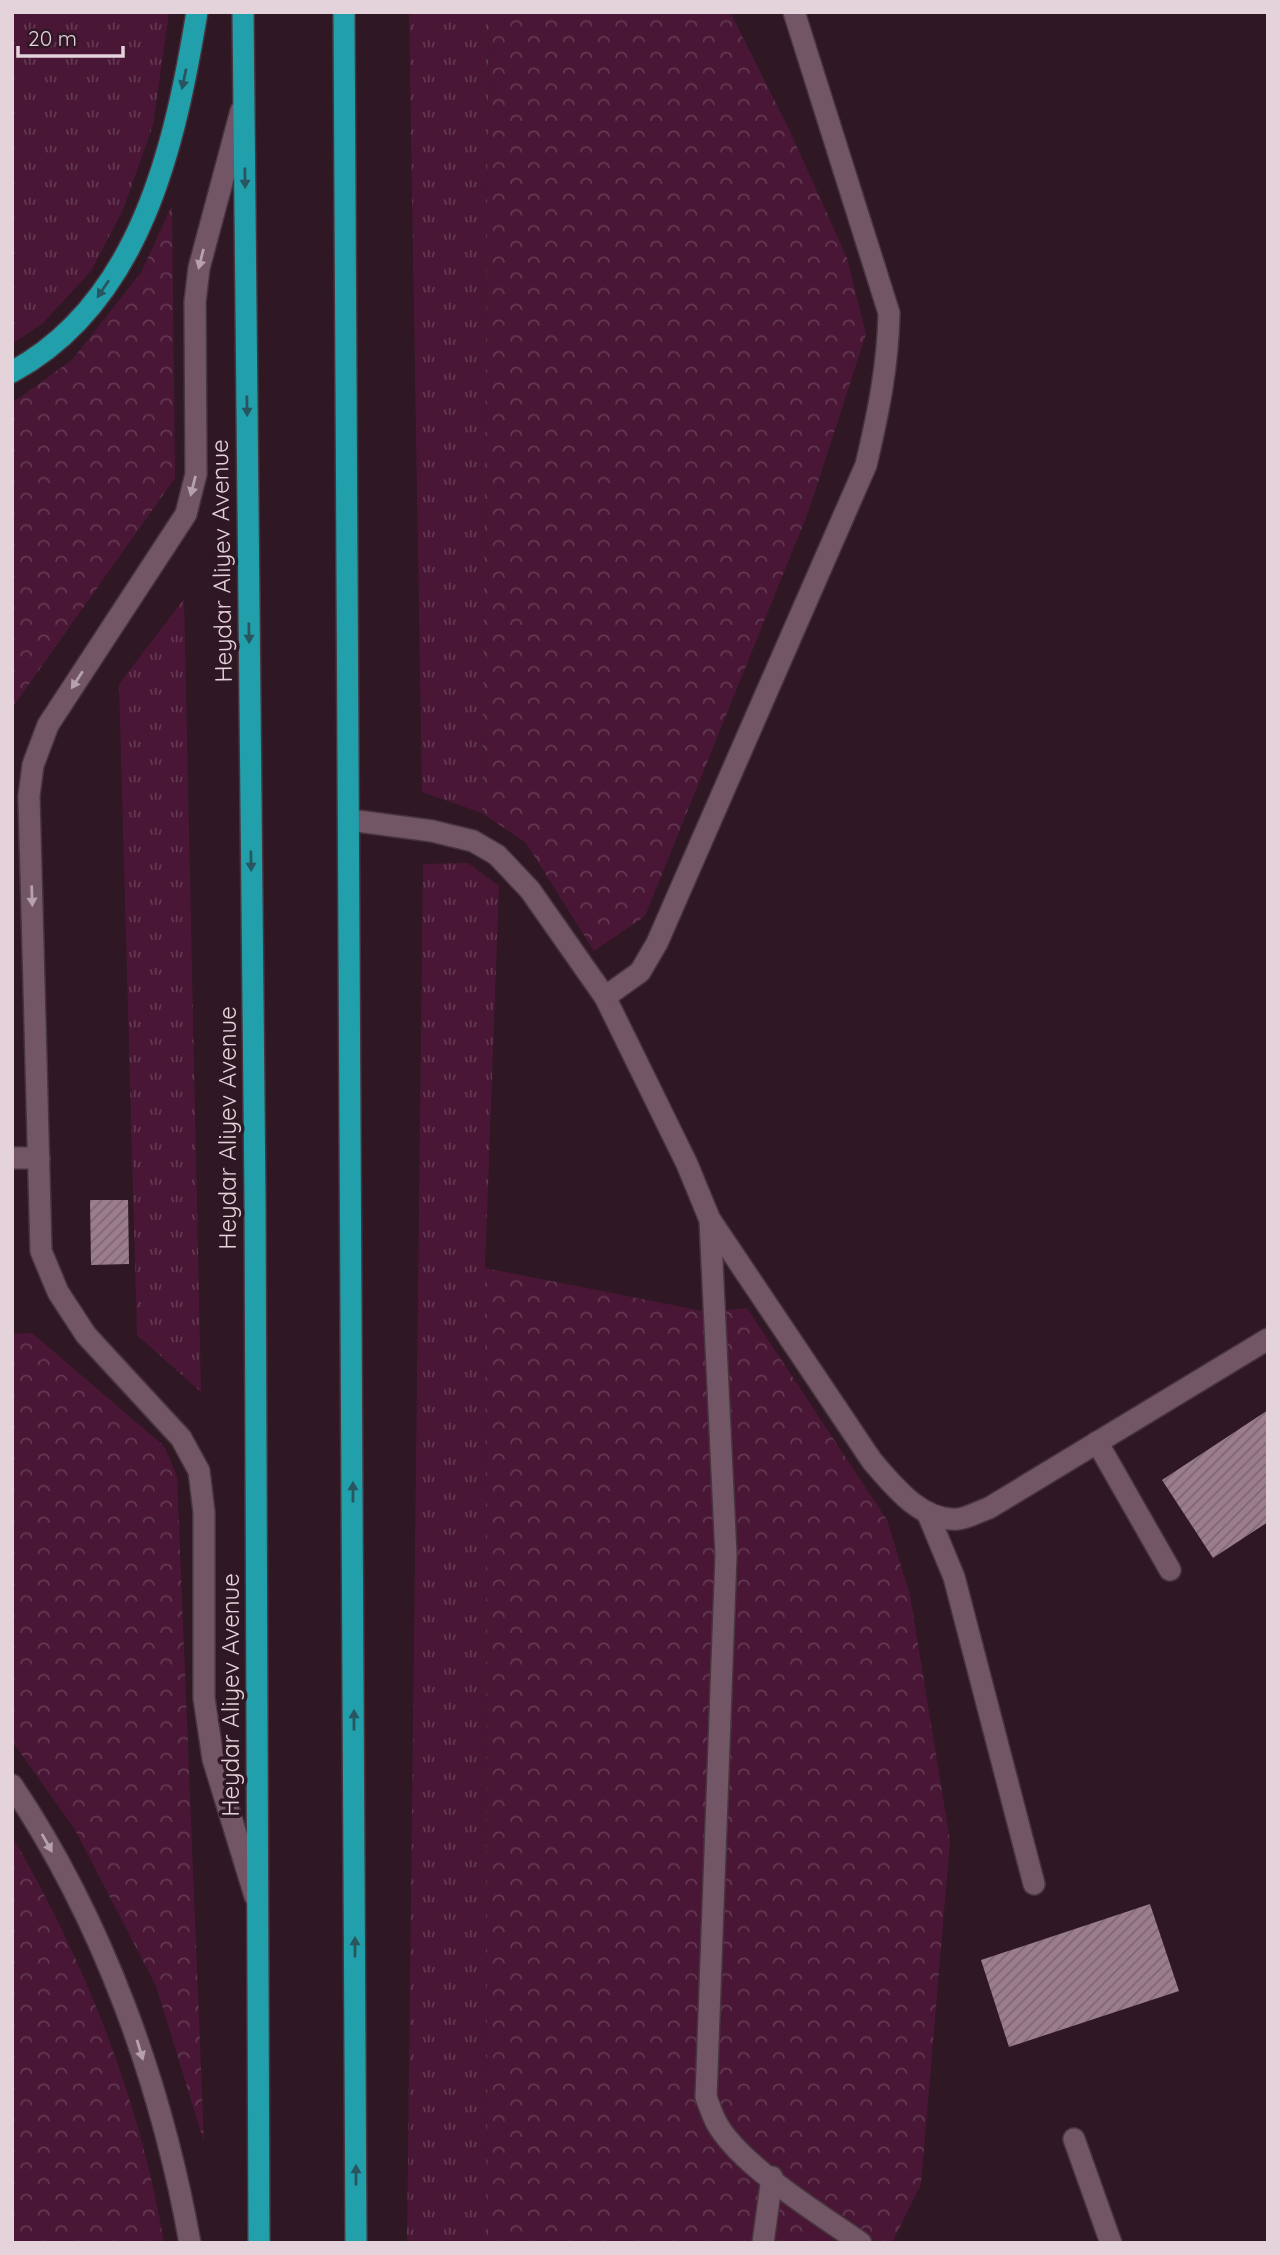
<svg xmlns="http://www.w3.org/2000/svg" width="1280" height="2255" font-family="Quicksand,sans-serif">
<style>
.grass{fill:url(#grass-tufts)}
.forest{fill:url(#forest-crowns)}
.building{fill:url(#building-hatch)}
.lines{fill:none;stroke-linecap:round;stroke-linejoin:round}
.minor-casing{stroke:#47353e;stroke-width:24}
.highway-casing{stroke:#47353e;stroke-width:24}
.minor{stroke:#735666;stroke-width:21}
.highway{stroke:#21a0ac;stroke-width:21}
.oneway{fill:#295561}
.oneway2{fill:#b7a1ac}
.labels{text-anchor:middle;stroke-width:7;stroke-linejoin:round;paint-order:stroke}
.street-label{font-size:24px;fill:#e4d3db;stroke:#2f1724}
</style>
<defs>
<pattern id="grass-tufts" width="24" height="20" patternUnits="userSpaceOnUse" patternTransform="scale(1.75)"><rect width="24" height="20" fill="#491735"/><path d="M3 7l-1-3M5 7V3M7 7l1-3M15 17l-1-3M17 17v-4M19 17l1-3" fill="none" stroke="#633852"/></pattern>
<pattern id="forest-crowns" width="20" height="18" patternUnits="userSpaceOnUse" patternTransform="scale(1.75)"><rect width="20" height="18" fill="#491735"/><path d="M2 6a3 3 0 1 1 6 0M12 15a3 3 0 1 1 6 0" fill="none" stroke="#633852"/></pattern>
<pattern id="building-hatch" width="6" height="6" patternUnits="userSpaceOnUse" patternTransform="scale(1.75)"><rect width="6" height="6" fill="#9c7d8d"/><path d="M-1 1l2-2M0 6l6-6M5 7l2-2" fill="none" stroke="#7d6773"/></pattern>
</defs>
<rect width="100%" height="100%" fill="#2f1724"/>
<!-- grass -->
<g class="grass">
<polygon points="12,12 169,12 153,125 123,210 91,271 43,323 12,344"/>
<polygon points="409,12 489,12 482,813 422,792"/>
<polygon points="184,599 201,1392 137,1335 119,684"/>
<polygon points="468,863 499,886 485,1268 488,2243 407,2243 423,864"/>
</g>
<!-- forest -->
<g class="forest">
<polygon points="489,12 730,12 789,129 847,258 866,334 809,510 645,916 594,951 526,843 482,813"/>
<polygon points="172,205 175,478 12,708 12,403 72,360 142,271"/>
<polygon points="485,1268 708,1312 747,1308 887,1520 910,1595 950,1841 921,2184 892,2243 488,2243"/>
<polygon points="32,1333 164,1446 177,1476 204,2142 156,1986 74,1828 12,1741 12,1334"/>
<path d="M12 1836C85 1962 140 2099 164 2243H12Z"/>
</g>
<!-- building -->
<g class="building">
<polygon points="90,1200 128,1200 129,1264 91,1265"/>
<polygon points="1268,1410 1268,1522 1213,1558 1162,1480"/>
<polygon points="1150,1904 1179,1991 1009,2047 981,1960"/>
</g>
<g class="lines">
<!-- minor casing -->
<g class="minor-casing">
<g id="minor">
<polyline points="241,111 199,268 195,302 196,474 186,514 48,725 33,765 29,796 41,1251 58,1292 86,1335 181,1438 199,1471 204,1512 204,1698 213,1759 255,1896"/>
<path d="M350 820 432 831 473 841 497 855 530 890 605 997 687 1164 710 1220 726 1555 706 2097C709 2105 712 2114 716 2122 739 2165 821 2215 861 2243"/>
<path d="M605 997 640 972 657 943 866 465C878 414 888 366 889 313L794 12"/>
<polyline points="12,1158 39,1158"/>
<path d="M711 1221 872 1461C893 1485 921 1522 958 1519 968 1518 980 1511 989 1508L1268 1339"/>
<polyline points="1097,1442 1170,1570"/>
<polyline points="927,1512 954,1577 1034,1884"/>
<path d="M12 1785C103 1921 161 2082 190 2243"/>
<polyline points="1074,2139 1111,2243"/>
<polyline points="763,2243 772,2177"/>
</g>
</g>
<!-- highway casing -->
<g class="highway-casing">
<g id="highway">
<polyline points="243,12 255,1198 259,2243"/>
<polyline points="344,12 356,2243"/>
<path d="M12 372C141 302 175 145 197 12"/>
</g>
</g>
<!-- minor -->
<use href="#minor" class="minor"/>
<!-- highway -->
<use href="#highway" class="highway"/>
</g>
<!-- one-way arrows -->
<defs><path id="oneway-solid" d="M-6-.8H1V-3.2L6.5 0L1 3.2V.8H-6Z" transform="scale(1.75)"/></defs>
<g class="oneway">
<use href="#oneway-solid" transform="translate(184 79) rotate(102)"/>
<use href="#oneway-solid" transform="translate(245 178) rotate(89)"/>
<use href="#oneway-solid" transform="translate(103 289) rotate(124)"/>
<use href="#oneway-solid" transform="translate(247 406) rotate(89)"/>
<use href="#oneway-solid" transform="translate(249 633) rotate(89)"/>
<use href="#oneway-solid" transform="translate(251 861) rotate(89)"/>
<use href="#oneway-solid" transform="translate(353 1492) rotate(-90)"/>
<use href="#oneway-solid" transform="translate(354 1720) rotate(-90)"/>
<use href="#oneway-solid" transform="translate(355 1947) rotate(-90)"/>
<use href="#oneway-solid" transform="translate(356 2175) rotate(-90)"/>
</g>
<g class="oneway2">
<use href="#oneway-solid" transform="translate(201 259) rotate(104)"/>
<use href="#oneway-solid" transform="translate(193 486) rotate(104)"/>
<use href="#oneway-solid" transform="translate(77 680) rotate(123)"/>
<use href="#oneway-solid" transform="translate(32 896) rotate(88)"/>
<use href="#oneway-solid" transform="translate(47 1843) rotate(61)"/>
<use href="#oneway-solid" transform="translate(140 2050) rotate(73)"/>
</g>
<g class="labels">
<!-- street labels -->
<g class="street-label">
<text transform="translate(222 561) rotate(-91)" y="8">Heydar Aliyev Avenue</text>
<text transform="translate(228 1128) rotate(-90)" y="8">Heydar Aliyev Avenue</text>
<text transform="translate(231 1695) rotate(-90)" y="8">Heydar Aliyev Avenue</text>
</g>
</g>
<!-- border -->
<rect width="1280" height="2255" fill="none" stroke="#e4d3db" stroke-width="28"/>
<!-- scale -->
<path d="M18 46v10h105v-10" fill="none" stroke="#e4d3db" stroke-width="3.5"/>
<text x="28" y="46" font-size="21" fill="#e4d3db" stroke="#2f1724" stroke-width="5" paint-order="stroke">20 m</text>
</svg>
